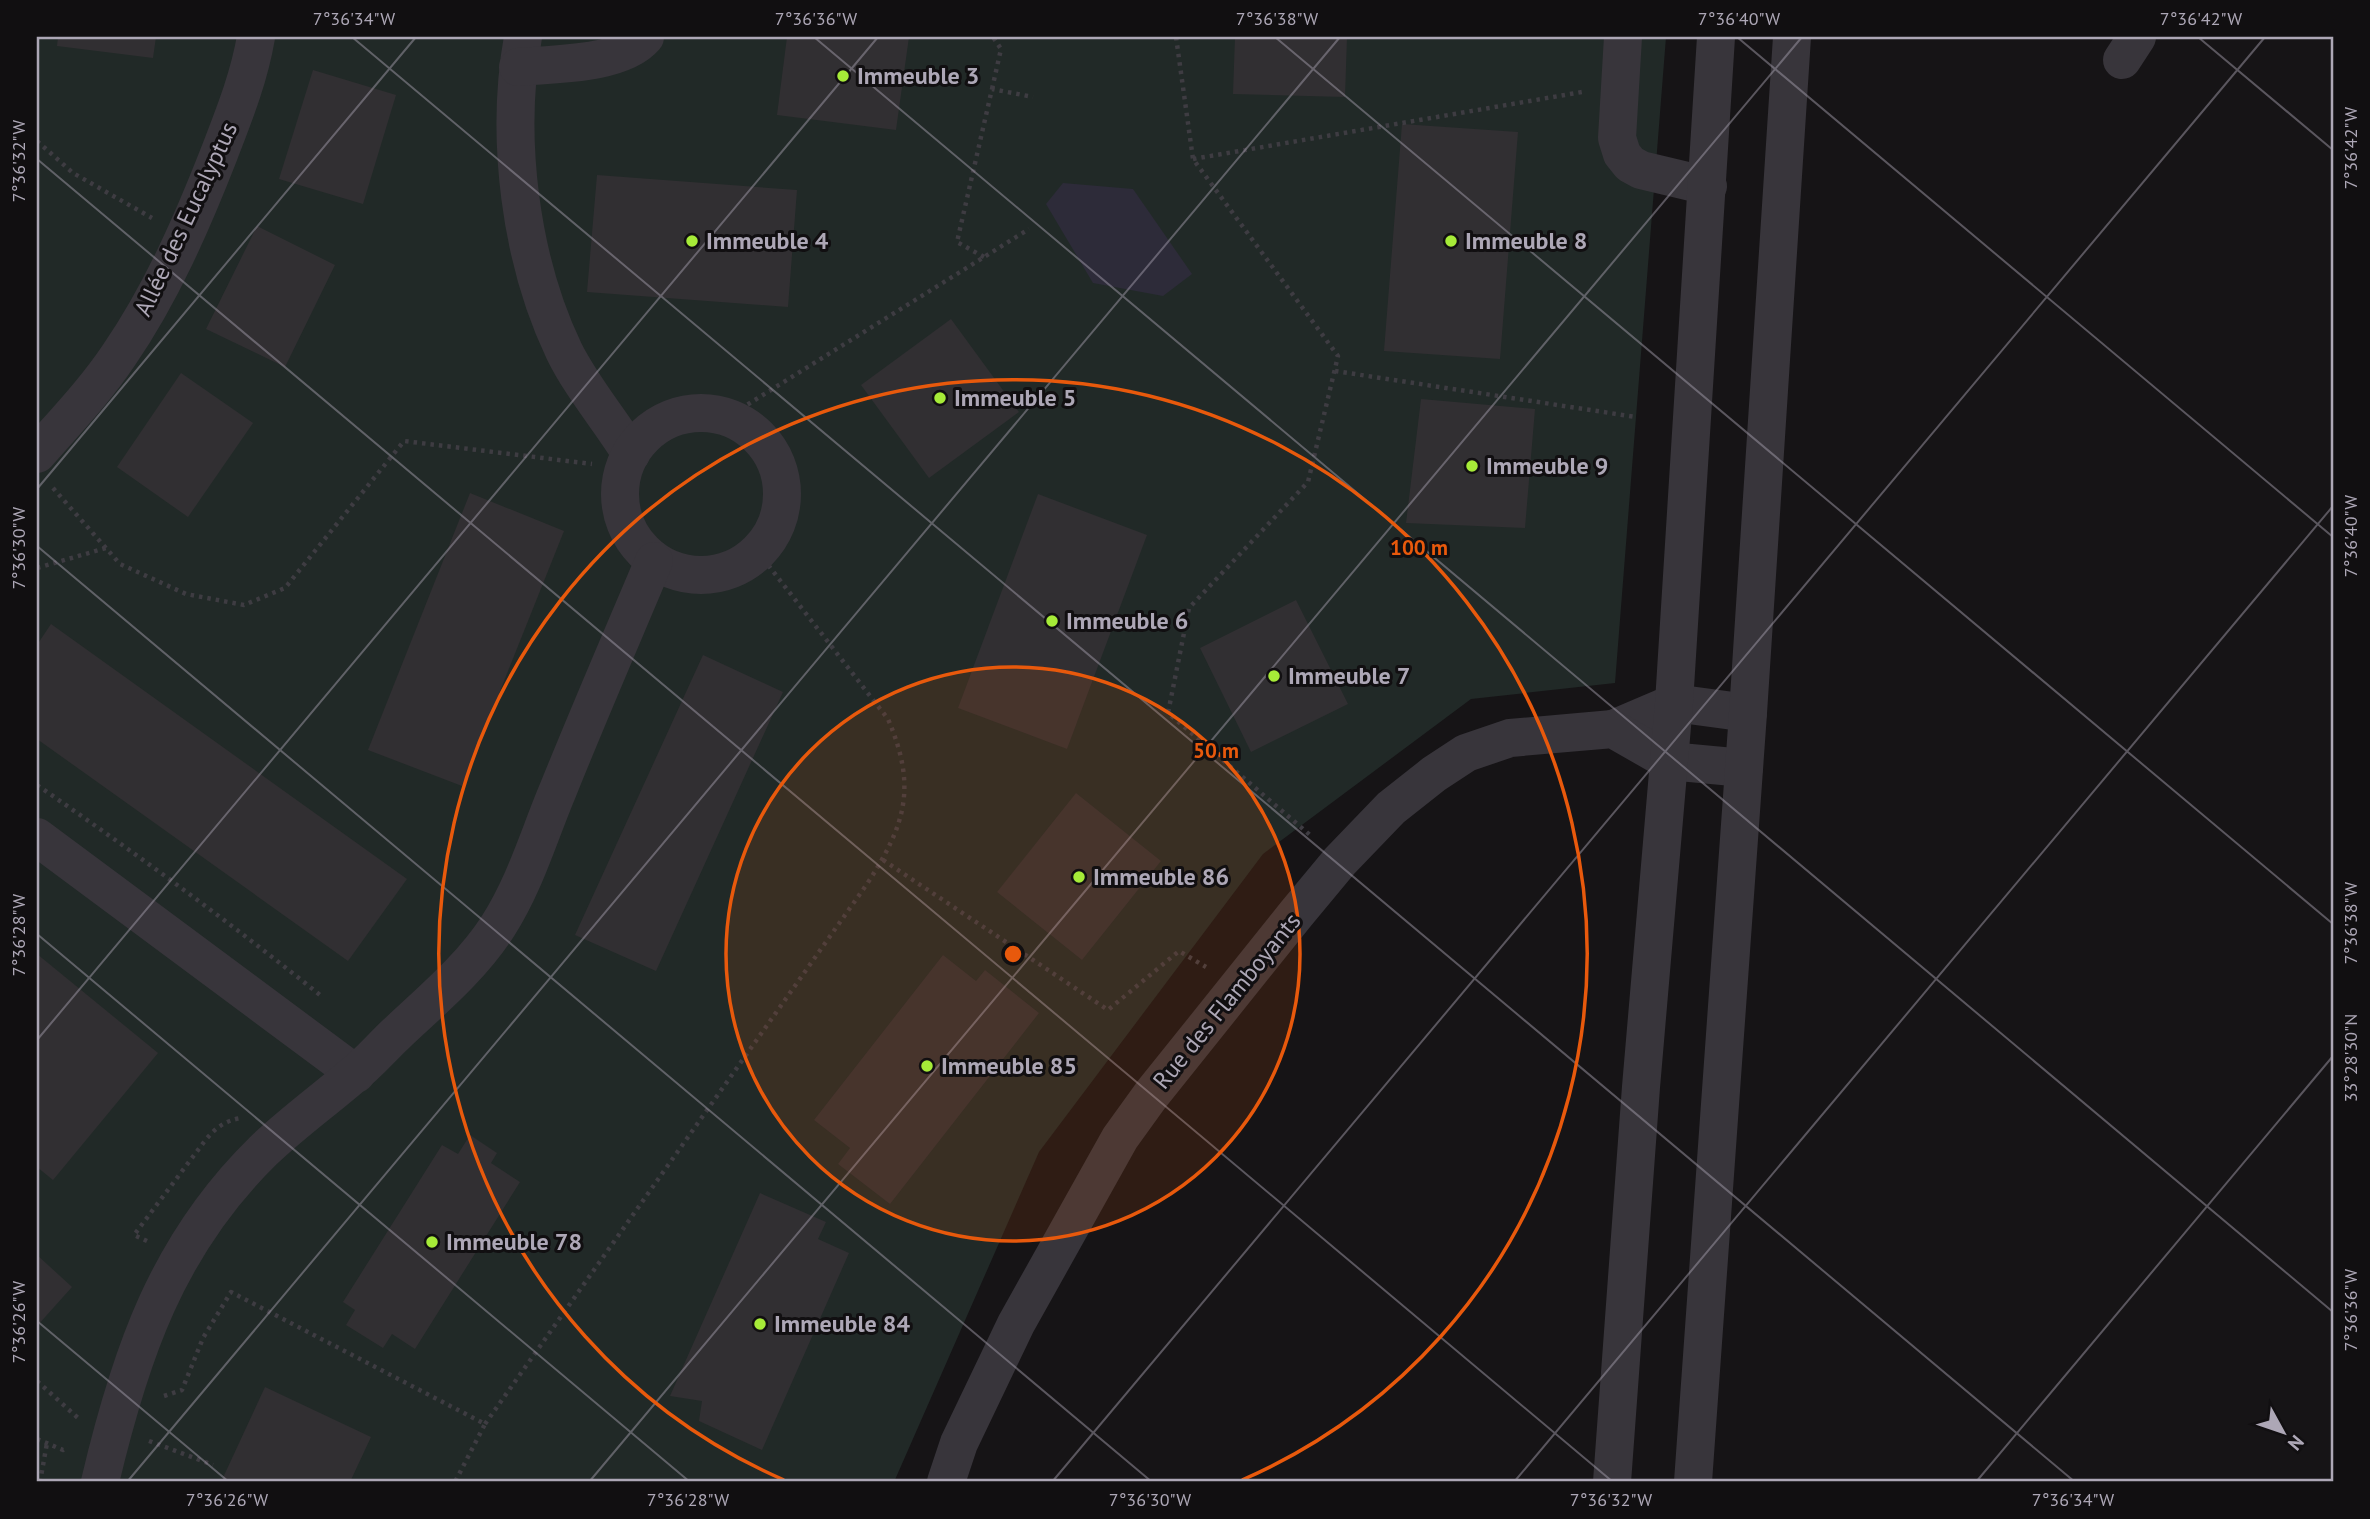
<svg xmlns="http://www.w3.org/2000/svg" width="2370" height="1519" font-family="'PT Sans',sans-serif">
<style>
.green{fill:#212927}
.water{fill:#2d2b39}
.building{fill:#312f32}
.lines{fill:none;stroke-linecap:round;stroke-linejoin:round}
.path{stroke:#3e3c42;stroke-width:4.5;stroke-dasharray:3.5 5;stroke-linecap:butt}
.minor{stroke:#38353b;stroke-width:38}
.ticks{fill:none;stroke:#ada7b6;stroke-width:2;stroke-opacity:0.45}
.ring{fill:none;stroke:#e8590c;stroke-width:3.5}
.poi-dot{fill:#a6eb38;stroke:#110f11;stroke-width:2.5}
.labels{text-anchor:middle;stroke-width:6;stroke-linejoin:round;paint-order:stroke}
.poi-label{font-size:24px;font-weight:bold;fill:#ada7b6;stroke:#110f11;text-anchor:start}
.street-label{font-size:24px;fill:#ada7b6;stroke:#110f11}
.centre{fill:#e8590c;stroke:#110f11;stroke-width:3.5}
.ring-label{font-size:21px;text-anchor:middle;font-weight:bold;fill:#e8590c;stroke:#110f11;stroke-width:6;stroke-linejoin:round;paint-order:stroke}
.neatline{fill:none;stroke:#ada7b6;stroke-width:2.5}
.ticks-label{font-size:18px;text-anchor:middle;fill:#ada7b6}
</style>
<rect width="100%" height="100%" fill="#161416"/>
<!-- green -->
<polygon class="green" points="37,37 1666,37 1615,683 1471,699 1263,854 1039,1152 894,1482 37,1482"/>
<!-- water -->
<polygon class="water" points="1063,183 1133,189 1192,274 1163,296 1093,283 1046,204"/>
<!-- building -->
<g class="building">
<polygon points="58,37 156,37 153,58 57,46"/>
<polygon points="787,37 909,37 896,130 777,115"/>
<polygon points="1235,37 1347,37 1345,97 1233,94"/>
<polygon points="313,70 396,95 363,204 279,179"/>
<polygon points="1402,124 1518,132 1500,359 1384,351"/>
<polygon points="597,175 797,190 788,307 587,292"/>
<polygon points="257,226 335,265 285,367 206,329"/>
<polygon points="951,319 1019,412 929,478 861,385"/>
<polygon points="181,373 253,423 188,517 117,467"/>
<polygon points="1421,399 1535,409 1525,528 1406,523"/>
<polygon points="470,493 564,531 462,786 368,750"/>
<polygon points="1038,494 1147,535 1067,749 958,708"/>
<polygon points="1296,600 1348,704 1251,752 1200,648"/>
<polygon points="51,624 407,879 348,961 37,739 37,645"/>
<polygon points="703,655 783,692 656,971 575,935"/>
<polygon points="1076,793 1161,861 1082,960 997,892"/>
<polygon points="37,954 158,1053 53,1180 37,1167"/>
<polygon points="943,955 976,981 985,970 1039,1013 890,1204 838,1164 850,1148 814,1120"/>
<polygon points="470,1135 497,1153 491,1163 520,1182 415,1349 392,1334 383,1348 346,1325 355,1310 343,1302 442,1145 458,1154"/>
<polygon points="760,1193 826,1222 818,1239 849,1253 762,1450 699,1421 702,1401 670,1396"/>
<polygon points="37,1255 72,1287 37,1326"/>
<polygon points="265,1387 371,1437 350,1482 221,1482"/>
</g>
<g class="lines">
<!-- path -->
<g class="path">
<polyline points="1176,37 1193,159 1338,356 1308,482 1189,608 1168,713 1310,835"/>
<polyline points="992,89 1001,49 993,37"/>
<polyline points="37,141 73,173 152,218"/>
<polyline points="1193,159 1582,92"/>
<polyline points="984,257 957,242 992,89 1033,97"/>
<polyline points="1335,371 1636,417"/>
<polyline points="726,418 1029,229"/>
<polyline points="53,488 120,564 186,594 244,605 285,588 404,441 592,464"/>
<polyline points="37,568 106,548"/>
<path d="M37 785C134 852 228 921 320 995"/>
<polyline points="883,860 1108,1010 1179,951 1206,967"/>
<path d="M147 1241 134 1235 204 1142C214 1129 225 1120 242 1118"/>
<polyline points="37,1381 78,1418"/>
<polyline points="164,1396 182,1390 203,1338 231,1292 485,1424 455,1482"/>
<path d="M485 1424 867 884C906 824 917 787 888 719L758 552"/>
<polyline points="37,1439 63,1450 68,1447"/>
<polyline points="149,1441 213,1465"/>
<polyline points="40,1482 47,1443"/>
</g>
<!-- minor -->
<g class="minor">
<path d="M523 37C505 137 520 259 564 351 581 386 610 420 631 454"/>
<polyline points="1623,37 1617,138 1622,154 1630,164 1641,170 1708,186"/>
<polyline points="2122,60 2137,37"/>
<path d="M518 67C553 64 621 65 645 37"/>
<circle cx="701" cy="494" r="81"/>
<path d="M37 454C65 422 95 391 119 355 161 294 192 223 219 154 234 115 249 78 256 37"/>
<polyline points="1613,729 1674,703 1748,713"/>
<polyline points="37,837 356,1074"/>
<path d="M100 1482C130 1355 167 1245 263 1151 291 1124 323 1101 352 1076 368 1064 381 1048 396 1034 432 1000 471 968 498 926 525 884 539 835 558 790 589 713 622 637 654 561"/>
<polyline points="946,1482 959,1443 1016,1324 1120,1138 1151,1095 1296,914 1340,861 1391,808 1434,774 1466,753 1510,738 1613,729 1669,761 1744,768"/>
<polyline points="1612,1482 1641,1087 1674,703 1716,37"/>
<polyline points="1693,1482 1748,713 1792,37"/>
</g>
</g>
<!-- ticks -->
<path class="ticks" d="M352 37 2075 1482M814 37 2333 1312M1275 37 2333 924M1737 37 2333 537M2198 37 2333 150M37 159 1613 1482M37 489 416 37M37 546 1152 1482M37 934 690 1482M37 1040 878 37M37 1321 229 1482M127 1482 1340 37M589 1482 1802 37M1052 1482 2265 37M1514 1482 2333 506M1976 1482 2333 1056"/>
<!-- distance rings -->
<circle cx="1013" cy="954" r="287" fill="#e8590c" fill-opacity=".12"/>
<g class="ring">
<circle cx="1013" cy="954" r="287"/>
<path d="M784 1480A574 574 0 1 1 1242 1480"/>
</g>
<!-- markers -->
<g class="poi-dot">
<circle cx="843" cy="76" r="7"/>
<circle cx="692" cy="241" r="7"/>
<circle cx="1451" cy="241" r="7"/>
<circle cx="940" cy="398" r="7"/>
<circle cx="1472" cy="466" r="7"/>
<circle cx="1052" cy="621" r="7"/>
<circle cx="1274" cy="676" r="7"/>
<circle cx="1079" cy="877" r="7"/>
<circle cx="927" cy="1066" r="7"/>
<circle cx="432" cy="1242" r="7"/>
<circle cx="760" cy="1324" r="7"/>
</g>
<g class="labels">
<!-- poi labels -->
<g class="poi-label">
<text x="857" y="84">Immeuble 3</text>
<text x="706" y="249">Immeuble 4</text>
<text x="1465" y="249">Immeuble 8</text>
<text x="954" y="406">Immeuble 5</text>
<text x="1486" y="474">Immeuble 9</text>
<text x="1066" y="629">Immeuble 6</text>
<text x="1288" y="684">Immeuble 7</text>
<text x="1093" y="885">Immeuble 86</text>
<text x="941" y="1074">Immeuble 85</text>
<text x="446" y="1250">Immeuble 78</text>
<text x="774" y="1332">Immeuble 84</text>
</g>
<!-- street labels -->
<g class="street-label">
<text transform="translate(186 219) rotate(-65)" y="8">Allée des Eucalyptus</text>
<text transform="translate(1227 1001) rotate(-51)" y="8">Rue des Flamboyants</text>
</g>
</g>
<circle cx="1013" cy="954" r="10" class="centre"/>
<g class="ring-label">
<text x="1419" y="555">100 m</text>
<text x="1216" y="758">50 m</text>
</g>
<!-- border -->
<rect width="2370" height="1519" fill="none" stroke="#110f11" stroke-width="77"/>
<!-- north arrow -->
<g transform="translate(2283 1432) rotate(130)" stroke="#110f11" stroke-width="5" paint-order="stroke">
<path d="M0-5L12 26L0 18L-12 26Z" fill="#ada7b6"/>
<text y="-10" font-size="19" font-weight="bold" text-anchor="middle" fill="#ada7b6">N</text>
</g>
<rect x="38" y="38" width="2294" height="1442" class="neatline"/>
<g class="ticks-label">
<text x="354" y="25">7°36'34"W</text>
<text x="816" y="25">7°36'36"W</text>
<text x="1277" y="25">7°36'38"W</text>
<text x="1739" y="25">7°36'40"W</text>
<text x="2201" y="25">7°36'42"W</text>
<text transform="translate(2351 148) rotate(-90)" y="6">7°36'42"W</text>
<text transform="translate(19 161) rotate(-90)" y="6">7°36'32"W</text>
<text transform="translate(2351 536) rotate(-90)" y="6">7°36'40"W</text>
<text transform="translate(19 548) rotate(-90)" y="6">7°36'30"W</text>
<text transform="translate(2351 923) rotate(-90)" y="6">7°36'38"W</text>
<text transform="translate(19 935) rotate(-90)" y="6">7°36'28"W</text>
<text transform="translate(2351 1058) rotate(-90)" y="6">33°28'30"N</text>
<text transform="translate(2351 1310) rotate(-90)" y="6">7°36'36"W</text>
<text transform="translate(19 1322) rotate(-90)" y="6">7°36'26"W</text>
<text x="227" y="1506">7°36'26"W</text>
<text x="688" y="1506">7°36'28"W</text>
<text x="1150" y="1506">7°36'30"W</text>
<text x="1611" y="1506">7°36'32"W</text>
<text x="2073" y="1506">7°36'34"W</text>
</g>
</svg>
